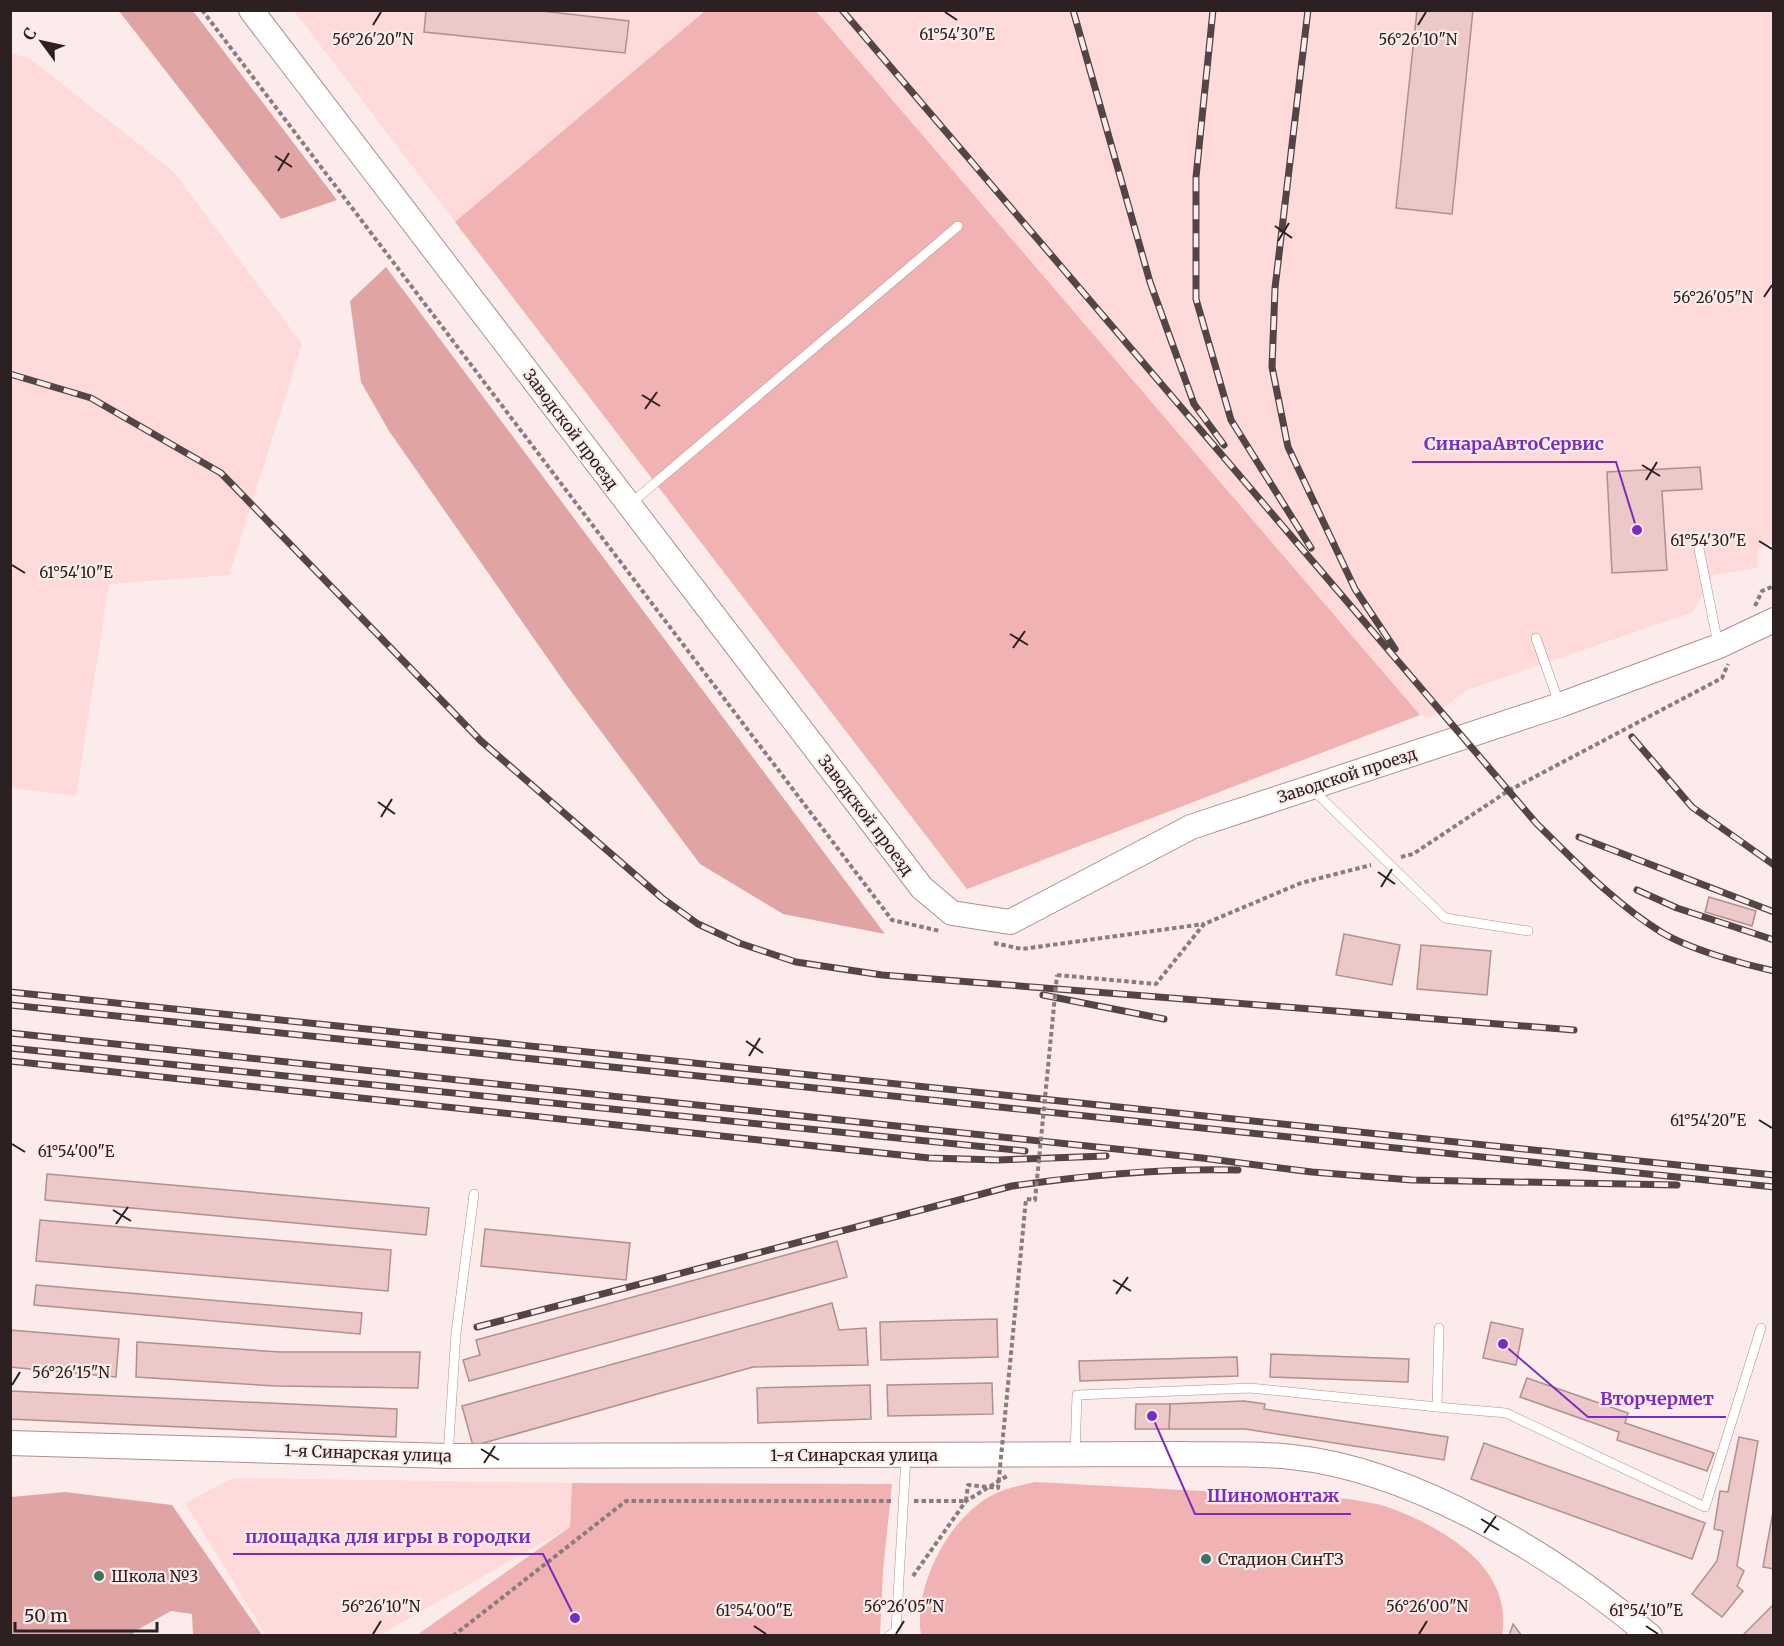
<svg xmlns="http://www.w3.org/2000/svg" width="1784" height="1646" font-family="Merriweather,serif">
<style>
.built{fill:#fedada}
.green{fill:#f0b2b3}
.forest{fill:#e1a4a5}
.building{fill:#edc8c8;stroke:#b08f8f;stroke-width:1.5}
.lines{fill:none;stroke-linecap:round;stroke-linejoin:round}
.service-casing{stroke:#b08e8e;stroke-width:10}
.tertiary-casing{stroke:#b08e8e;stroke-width:26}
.path{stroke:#8a7c7c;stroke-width:4;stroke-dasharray:4.5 3;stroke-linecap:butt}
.service{stroke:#fff;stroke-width:9}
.tertiary{stroke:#fff;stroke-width:24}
.rail-casing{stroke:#534545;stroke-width:7}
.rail{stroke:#fbeceb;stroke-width:4.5;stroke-dasharray:14;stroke-linecap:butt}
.path-bridge{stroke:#8a7c7c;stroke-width:4;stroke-dasharray:4.5 3;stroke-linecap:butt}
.ticks{fill:none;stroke:#2d2020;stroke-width:2}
.poi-dot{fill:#39755f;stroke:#fbeceb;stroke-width:2}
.labels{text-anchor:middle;stroke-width:4.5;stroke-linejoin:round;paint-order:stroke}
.street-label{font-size:16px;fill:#2d2020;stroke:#fbeceb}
.poi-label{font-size:16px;fill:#2d2020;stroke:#fbeceb;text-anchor:start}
.ticks-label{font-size:15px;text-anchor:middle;fill:#2d2020;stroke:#fbeceb;stroke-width:4.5;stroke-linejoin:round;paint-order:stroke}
.leader{fill:none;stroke:#7b2cbf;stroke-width:2}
.callout-dot{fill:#7b2cbf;stroke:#fbeceb;stroke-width:2}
.callout-label{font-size:18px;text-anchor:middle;font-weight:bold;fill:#7b2cbf;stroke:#fbeceb;stroke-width:4.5;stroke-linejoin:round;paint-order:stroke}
</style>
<rect width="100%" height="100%" fill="#fbeceb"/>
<!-- built -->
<g class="built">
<polygon points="294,11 705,11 455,222"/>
<polygon points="816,11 1773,11 1773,543 1758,549 1757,568 1713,575 1693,612 1467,690 1430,718 1420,715"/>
<polygon points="10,53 29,58 173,171 302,344 229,575 109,584 76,796 11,788"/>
<polygon points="233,1478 572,1483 570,1527 378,1636 266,1635 185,1503"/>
</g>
<!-- green -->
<g class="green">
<polygon points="705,11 816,11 1420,715 967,889 455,222"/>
<path d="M1035 1482 1349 1499C1363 1502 1378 1503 1390 1508 1444 1528 1514 1568 1502 1635H921C913 1585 951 1512 999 1492 1010 1487 1023 1485 1035 1482Z"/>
<polygon points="572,1483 892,1484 883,1570 880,1635 417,1635 570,1527"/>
</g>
<!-- forest -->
<g class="forest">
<polygon points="119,11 193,11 337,200 281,219"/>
<polygon points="386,267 885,934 783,914 700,864 567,686 389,431 361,382 350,301"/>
<polygon points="65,1492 172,1505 262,1635 193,1635 192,1614 171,1611 137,1630 132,1635 11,1635 11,1497"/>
</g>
<!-- building -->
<g class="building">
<polygon points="426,10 533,10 629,21 625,53 424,32"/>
<polygon points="1417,10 1473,10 1452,214 1396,208"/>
<polygon points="1700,467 1702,489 1662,491 1667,570 1612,573 1607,472"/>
<polygon points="1709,897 1756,911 1752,926 1705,912"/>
<polygon points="1344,934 1400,945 1392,985 1336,975"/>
<polygon points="1421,945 1491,951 1487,995 1417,989"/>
<polygon points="47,1174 429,1208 426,1235 45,1200"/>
<polygon points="40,1220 391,1250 388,1291 36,1261"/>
<polygon points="485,1229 630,1243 626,1280 481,1266"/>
<polygon points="837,1241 847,1277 469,1381 463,1360 480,1355 476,1340"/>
<polygon points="36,1285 362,1313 360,1334 34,1305"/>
<polygon points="832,1303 839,1330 866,1328 868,1365 753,1367 473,1446 462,1406"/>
<polygon points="997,1319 998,1357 881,1360 880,1322"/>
<polygon points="1491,1322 1523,1329 1516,1365 1483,1358"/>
<polygon points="10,1330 119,1339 116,1377 10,1367"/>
<polygon points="137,1342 280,1352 420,1352 418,1388 275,1386 136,1377"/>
<polygon points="1271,1354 1409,1359 1408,1382 1270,1377"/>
<polygon points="1237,1357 1238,1376 1080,1381 1079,1361"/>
<polygon points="1527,1378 1628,1413 1625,1423 1714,1453 1707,1471 1617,1440 1619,1432 1520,1397"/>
<polygon points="992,1383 993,1414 888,1416 887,1385"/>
<polygon points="870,1385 871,1419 758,1423 757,1388"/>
<polygon points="10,1391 397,1409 396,1437 10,1419"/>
<polygon points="1244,1401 1265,1404 1264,1409 1448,1437 1444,1460 1245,1429 1169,1429 1170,1404"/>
<polygon points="1136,1404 1170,1404 1169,1429 1135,1429"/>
<polygon points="1739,1437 1758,1441 1737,1566 1744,1571 1737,1586 1743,1591 1722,1617 1692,1594 1717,1561 1723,1531 1714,1529 1720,1491 1728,1492"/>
<polygon points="1484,1443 1705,1523 1692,1559 1471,1479"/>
<polygon points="1774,1506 1774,1569 1763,1567"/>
<polygon points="1774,1604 1774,1636 1743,1636 1743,1635"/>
<polygon points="1513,1624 1522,1636 1509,1636"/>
</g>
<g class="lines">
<!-- service casing -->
<g class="service-casing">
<g id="service">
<polyline points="629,505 958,226"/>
<polyline points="1698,544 1718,644"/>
<polyline points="1536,638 1559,703"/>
<polyline points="1312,789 1445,918 1528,931"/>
<polyline points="1437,1407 1506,1413 1705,1507 1761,1328"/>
<polyline points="1075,1454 1077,1395 1250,1388 1437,1407 1439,1328"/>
<polyline points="448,1456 456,1333 474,1194"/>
<polyline points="889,1636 896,1631 906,1457"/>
</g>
</g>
<!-- tertiary casing -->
<g class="tertiary-casing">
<g id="tertiary">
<polyline points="251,10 922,888 952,913 1010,922 1191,827 1560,705 1719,646 1774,620"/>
<path d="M10 1443 448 1456 1183 1454C1219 1455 1256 1453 1292 1457 1415 1470 1557 1557 1650 1636"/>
</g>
</g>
<!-- path -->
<g class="path">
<polyline points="202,10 892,920 940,931"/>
<polyline points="1755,606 1762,591 1774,586"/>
<polyline points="1401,857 1413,854 1508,791 1722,678 1728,664"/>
<polyline points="994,943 1022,949 1204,924"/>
<polyline points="1057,975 1156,984 1204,924 1301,883 1371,865"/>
<polyline points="914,1501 966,1501"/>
<polyline points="913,1576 966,1501 1007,1476"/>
<polyline points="453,1636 626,1501 892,1501"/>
</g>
<!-- service -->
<use href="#service" class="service"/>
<!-- tertiary -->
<use href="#tertiary" class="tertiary"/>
<!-- rail casing -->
<g class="rail-casing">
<g id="rail">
<path d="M842 10 1537 824C1576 862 1614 903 1661 932 1689 949 1742 964 1774 971"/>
<polyline points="1073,10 1150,282 1194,404 1224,445"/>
<polyline points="1213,10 1196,177 1196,299 1231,420 1311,548"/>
<polyline points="1308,10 1275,288 1272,367 1288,447 1355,589 1395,649"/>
<polyline points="10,374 91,398 221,473 481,741 662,898 698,924 739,943 796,962 882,975 1574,1030"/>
<polyline points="1632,737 1692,807 1774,865"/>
<polyline points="1579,837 1774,912"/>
<polyline points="1637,890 1677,908 1774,940"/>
<polyline points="10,992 1774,1175"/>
<polyline points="1043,995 1164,1019"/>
<polyline points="10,1005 1774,1187"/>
<polyline points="10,1033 1202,1158 1312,1172 1412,1180 1677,1185"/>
<polyline points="10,1048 1025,1151"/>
<polyline points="10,1061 929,1158 998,1160 1106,1156"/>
<path d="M477 1327 1012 1186C1088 1175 1161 1168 1238 1170"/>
</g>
</g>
<!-- rail -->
<use href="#rail" class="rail"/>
<!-- path-bridge -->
<polyline class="path-bridge" points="966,1501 968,1485 998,1488 1026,1199 1035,1200 1057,975"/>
</g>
<!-- ticks -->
<path class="ticks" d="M945 12 957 20M373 25 381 12M1418 25 1426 12M275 156 292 167M278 171 289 153M1275 226 1292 238M1278 241 1289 223M1764 297 1772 285M642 395 660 406M645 409 657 392M1642 465 1660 476M1646 480 1657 462M1759 541 1772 549M12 565 25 573M1010 634 1028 645M1013 648 1025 631M378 802 395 814M381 817 392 799M1378 872 1395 884M1381 887 1392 869M746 1041 763 1053M749 1056 760 1038M1759 1120 1772 1128M12 1144 25 1152M113 1210 131 1221M116 1224 128 1207M1113 1280 1131 1291M1116 1294 1128 1277M12 1385 20 1372M481 1449 499 1460M484 1463 495 1446M1481 1519 1499 1530M1484 1533 1496 1516M754 1626 766 1634M1646 1626 1658 1634M373 1634 381 1621M896 1634 904 1621M1419 1634 1427 1621"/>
<!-- markers -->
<g class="poi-dot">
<circle cx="1206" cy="1559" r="6"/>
<circle cx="99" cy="1576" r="6"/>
</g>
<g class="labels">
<!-- street labels -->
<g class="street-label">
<text transform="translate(571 429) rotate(53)" y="6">Заводской проезд</text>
<text transform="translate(1347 775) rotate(-18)" y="6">Заводской проезд</text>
<text transform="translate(866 815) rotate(53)" y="6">Заводской проезд</text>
<text transform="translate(368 1453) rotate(2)" y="6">1-я Синарская улица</text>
<text x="854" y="1461">1-я Синарская улица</text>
</g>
<!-- poi labels -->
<g class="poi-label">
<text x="1218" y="1565">Стадион СинТЗ</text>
<text x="111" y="1582">Школа №3</text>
</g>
</g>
<g class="ticks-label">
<text x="957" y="40">61°54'30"E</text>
<text x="373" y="45">56°26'20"N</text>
<text x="1418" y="45">56°26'10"N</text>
<text x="1713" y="303">56°26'05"N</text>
<text x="1708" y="546">61°54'30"E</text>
<text x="76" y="578">61°54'10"E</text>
<text x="1708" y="1126">61°54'20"E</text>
<text x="76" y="1157">61°54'00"E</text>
<text x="71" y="1378">56°26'15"N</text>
<text x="381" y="1612">56°26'10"N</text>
<text x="904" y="1612">56°26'05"N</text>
<text x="1427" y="1612">56°26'00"N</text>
<text x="754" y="1616">61°54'00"E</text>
<text x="1646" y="1616">61°54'10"E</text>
</g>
<!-- callouts -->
<path class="leader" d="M1637 530L1616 462H1412M1503 1344L1588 1417H1726M1152 1416L1195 1514H1351M575 1618L543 1554H233"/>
<g class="callout-dot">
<circle cx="1637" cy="530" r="6"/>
<circle cx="1503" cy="1344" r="6"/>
<circle cx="1152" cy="1416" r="6"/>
<circle cx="575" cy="1618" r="6"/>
</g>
<g class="callout-label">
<text x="1514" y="450">СинараАвтоСервис</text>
<text x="1657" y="1405">Вторчермет</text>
<text x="1273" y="1502">Шиномонтаж</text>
<text x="388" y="1543">площадка для игры в городки</text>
</g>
<!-- border -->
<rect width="1784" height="1646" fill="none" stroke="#2d2020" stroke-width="24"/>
<!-- north arrow -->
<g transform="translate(42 42) rotate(303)" stroke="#fbeceb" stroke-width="4.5" paint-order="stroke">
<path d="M0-4.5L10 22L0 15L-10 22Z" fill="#2d2020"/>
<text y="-9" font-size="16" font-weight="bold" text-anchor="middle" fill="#2d2020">С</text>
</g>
<!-- scale -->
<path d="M15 1622v9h142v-9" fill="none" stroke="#2d2020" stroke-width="3"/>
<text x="24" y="1622" font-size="18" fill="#2d2020" stroke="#fbeceb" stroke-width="4.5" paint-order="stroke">50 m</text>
</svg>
